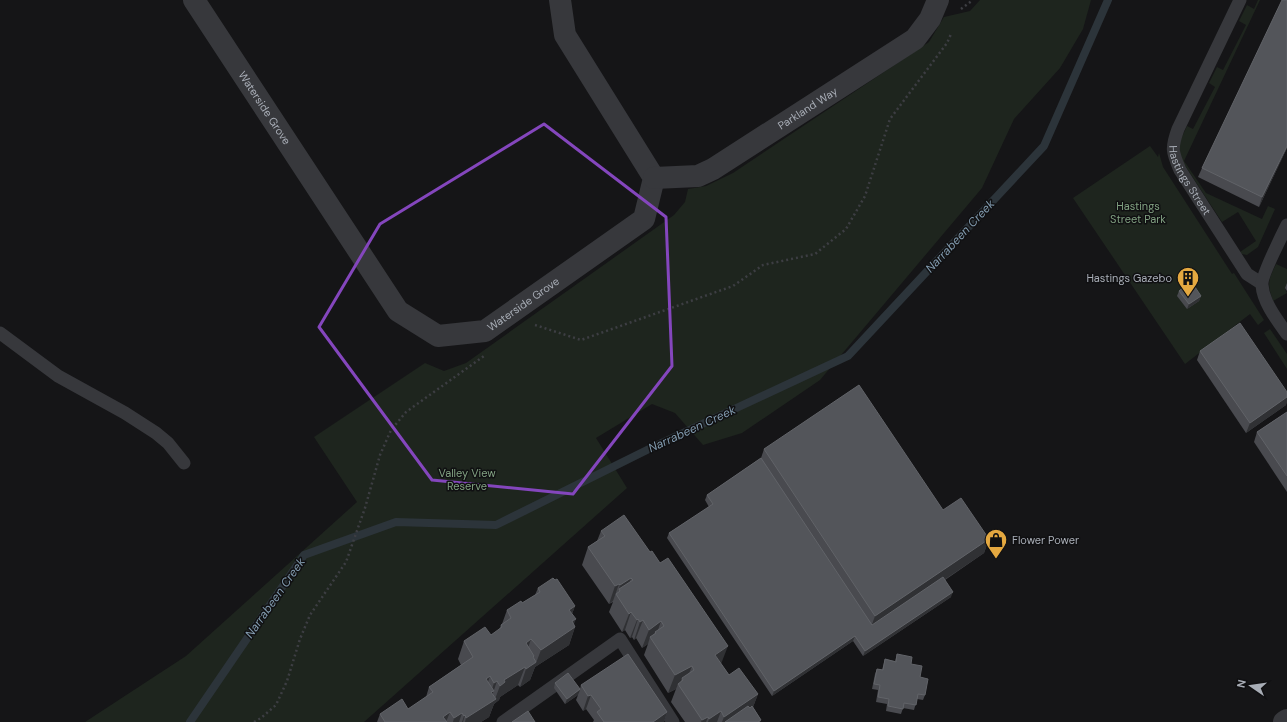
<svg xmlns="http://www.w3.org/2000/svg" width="1287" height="722" font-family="'DM Sans',sans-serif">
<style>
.green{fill:#1e251e}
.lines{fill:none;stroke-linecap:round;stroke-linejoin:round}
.stream{stroke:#2c343a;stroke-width:8}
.path{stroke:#3d3e43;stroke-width:2.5;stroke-dasharray:2 3;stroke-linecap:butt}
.service{stroke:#37383c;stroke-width:13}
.minor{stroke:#37383c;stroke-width:22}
.tertiary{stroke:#37383c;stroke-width:22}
.wall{fill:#494a4f}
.shaded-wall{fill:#303134}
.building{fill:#53555a;stroke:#616368}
.marked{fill:none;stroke:#8446bd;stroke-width:3;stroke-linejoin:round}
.labels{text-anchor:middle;stroke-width:3;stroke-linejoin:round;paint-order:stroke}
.street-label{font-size:11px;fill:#a8adb6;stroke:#101012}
.park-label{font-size:11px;fill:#80a081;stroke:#101012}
.poi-label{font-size:11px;fill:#a8adb6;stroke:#101012;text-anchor:end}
.water-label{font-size:12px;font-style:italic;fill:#829baf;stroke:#101012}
</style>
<rect width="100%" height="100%" fill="#151517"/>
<!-- green -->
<g class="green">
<polygon points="980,0 1091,0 1083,29 1060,68 1014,119 982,188 820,380 742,433 703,445 675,413 652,404 596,438 627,488 364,722 85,722 186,656 357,502 314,437 425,363 444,371 466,363 674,215 685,202 688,189 706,186 733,173 929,42 944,17 970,11"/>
<polygon points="1258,0 1260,0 1184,161 1206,193 1262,219 1268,206 1275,209 1258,247 1247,255 1242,254 1240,252 1256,241 1238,212 1222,222 1178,155 1178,145 1187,126 1193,129 1215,87 1209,83 1217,67 1223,70 1246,25 1239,21 1247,5 1254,9"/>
<polygon points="1150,146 1158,157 1159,153 1163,167 1232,274 1234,273 1264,320 1258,325 1250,314 1185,364 1073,198"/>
<path d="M1276 264 1287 269V286L1285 288 1287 293 1273 301C1267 283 1268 281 1276 264Z"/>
<polygon points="1270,329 1287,354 1287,369 1264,333"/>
</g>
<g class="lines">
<!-- stream -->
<polyline class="stream" points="190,722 304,555 396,522 496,525 653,447 848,356 1044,146 1108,0"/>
<!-- path -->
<g class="path">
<polyline points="961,9 973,0"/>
<polyline points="535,325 581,340 733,286 763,265 815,254 846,229 865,196 890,119 947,43 951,34"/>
<polyline points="254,722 261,718 276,705 287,681 300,639 310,615 346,562 365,508 380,455 391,430 406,412 484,356"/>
</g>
<!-- service -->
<g class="service">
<path id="s1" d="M1240 0 1178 129C1171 148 1172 152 1180 170L1247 274 1261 283"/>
<path d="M1287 225C1282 235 1261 277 1262 285 1263 302 1277 320 1287 334"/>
<polyline points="0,333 58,376 125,413 156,433 168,443 184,463"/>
<polyline points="503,722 620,639 673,722"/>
</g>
<!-- minor -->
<g class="minor">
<path id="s2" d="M194 0 398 311 438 336 485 331 644 219 654 178 565 35 560 0"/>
<path id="s3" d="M654 178 698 176 713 169 915 39 930 19 938 0"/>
</g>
<!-- tertiary -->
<polyline class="tertiary" points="1284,722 1287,720"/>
</g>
<!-- wall -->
<g class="wall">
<polygon points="1287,0 1287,148 1259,207 1198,177 1202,168"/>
<polygon points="1287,283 1287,291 1285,288"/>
<polygon points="1179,291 1201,296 1199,301 1187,309 1177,296"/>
<polygon points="1200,351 1286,405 1246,433 1197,360"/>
<polygon points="1287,412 1287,492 1254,442 1257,432"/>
<polygon points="764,449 943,510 989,539 984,553 945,580 951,597 863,656 853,641 772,696 667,538 669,533 709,507 705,500 707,495 761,458"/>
<polygon points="601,531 721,664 729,675 758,694 753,707 761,720 760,722 685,722 671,702 676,689 668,693 644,655 648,644 642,648 636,638 634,640 632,637 630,638 625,630 622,632 609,612 613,602 609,604 582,565 588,547 597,541"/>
<polygon points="538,588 575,606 572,614 574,624 575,627 569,645 535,667 530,680 520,687 518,685 500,697 499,700 494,704 489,717 481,722 377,722 380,714 408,709 426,697 429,687 461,665 458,659 464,641 491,635 499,630 501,625 502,624 507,610 522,603 535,595"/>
<polygon points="897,654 911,664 920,677 925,695 923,700 917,699 914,710 903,708 901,714 886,711 887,704 876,702 878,690 872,689 875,674 877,669 882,670 885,659 895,661"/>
<polygon points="555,683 580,689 581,685 667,712 664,722 593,722 594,720 586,709 583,711 576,700 578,695 565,704 554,688"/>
</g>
<!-- shaded-wall -->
<g class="shaded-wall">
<polygon points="1287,146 1287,148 1259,207 1262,197"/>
<polygon points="1201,296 1199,301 1187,309 1189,304"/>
<polygon points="1287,397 1287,403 1286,405 1246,433 1250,423"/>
<polygon points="989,539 984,553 870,630 875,616"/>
<polygon points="631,578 625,596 619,589 617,596 620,585"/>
<polygon points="619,584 613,601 609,604 615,586"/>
<polygon points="953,592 951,597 863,656 865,651"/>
<polygon points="575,606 568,624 569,610"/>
<polygon points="631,612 625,630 622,632 629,614"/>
<polygon points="576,619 572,629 575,627 569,645 535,667 530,680 520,687 526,669 533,657 534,656 531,666 536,663 541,650 572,621"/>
<polygon points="638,619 632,637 630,638 637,620"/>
<polygon points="643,620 636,638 634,640 640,622"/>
<polygon points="661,621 655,639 656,633 655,632 652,640 650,637 648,644 642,648 649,630"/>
<polygon points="855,636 853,641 772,696 774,691"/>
<polygon points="531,639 525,657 526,643"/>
<polygon points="728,646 721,664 715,655"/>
<polygon points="692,666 685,684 682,678 679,686 678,684 676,689 668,693 675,675"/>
<polygon points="525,667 518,685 500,697 499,700 494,704 489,717 481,722 465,722 466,718 488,701 494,683 497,681 491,699 495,699 500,686 504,680"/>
<polygon points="490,676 484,694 486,679"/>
<polygon points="580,690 578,695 565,704 567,699"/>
<polygon points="758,694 751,712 736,722 722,722 724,717"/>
<polygon points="591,695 586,709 583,711 588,696"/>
<polygon points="721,711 717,722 708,722 709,719"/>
<polygon points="450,712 446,722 443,717"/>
<polygon points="667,712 664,722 653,722"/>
<polygon points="462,713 459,722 453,722 454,718"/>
<polygon points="465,715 463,722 462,722 464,716"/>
<polygon points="708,717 706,722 701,722 702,720"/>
</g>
<!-- building -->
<g class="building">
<polygon points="1282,0 1287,0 1287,146 1262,197 1202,168"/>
<polygon points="1191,281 1201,296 1189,304 1179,291"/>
<polygon points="1240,323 1287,392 1287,397 1250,423 1200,351"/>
<polygon points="859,385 943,510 961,498 989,539 875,616 764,449"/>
<polygon points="1287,412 1287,476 1257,432"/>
<polygon points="761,458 872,625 943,577 953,592 865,651 855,636 774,691 669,533 713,504 707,495"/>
<polygon points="624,515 650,552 652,551 660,563 668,558 728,646 715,655 729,675 739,668 758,694 724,717 721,711 709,719 708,717 702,720 678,684 683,680 682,678 694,670 692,666 675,675 650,637 656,633 655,632 664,626 661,621 649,630 643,620 640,622 638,619 637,620 631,612 629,614 616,594 620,591 619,589 633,580 631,578 620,585 619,584 615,586 588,547 605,536 601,531"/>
<polygon points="553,578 555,580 557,579 575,606 569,610 576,619 572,621 575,627 541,650 531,639 526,643 534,656 533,657 536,662 526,669 525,667 504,680 505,682 500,686 497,681 494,683 490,676 486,679 494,691 491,692 496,699 466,718 465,715 464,716 462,713 454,718 450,712 443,717 447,722 385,722 380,714 402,699 408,709 433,692 429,687 473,657 464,641 485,627 491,635 502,627 501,625 511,618 507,610 521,601 522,603 540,592 538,588"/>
<polygon points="628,654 667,712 653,722 604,722 597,712 601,709 591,695 588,696 581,685"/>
<polygon points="897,654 912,657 911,664 922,666 920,677 928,679 925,695 918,694 916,705 904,703 903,709 888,706 889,699 878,697 880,685 874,684 877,669 883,670 885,659 896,662"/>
<polygon points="568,673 580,689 567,699 555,683"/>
<polygon points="748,706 750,708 752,706 761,720 758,722 725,722"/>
<polygon points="528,711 535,722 512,722"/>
</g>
<!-- marked area -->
<path class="marked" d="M544 124 666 217 672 366 573 494 432 480 319 327 380 224Z"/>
<!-- icons -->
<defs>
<g id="building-pin" transform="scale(1.15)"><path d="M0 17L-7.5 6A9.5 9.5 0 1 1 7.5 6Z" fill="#e4a840" stroke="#101012"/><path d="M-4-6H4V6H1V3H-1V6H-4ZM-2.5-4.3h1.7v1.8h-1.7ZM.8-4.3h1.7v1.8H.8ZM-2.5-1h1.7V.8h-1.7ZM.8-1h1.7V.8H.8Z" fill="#111"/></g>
<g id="shop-pin" transform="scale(1.15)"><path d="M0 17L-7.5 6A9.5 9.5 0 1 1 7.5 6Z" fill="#e4a840" stroke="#101012"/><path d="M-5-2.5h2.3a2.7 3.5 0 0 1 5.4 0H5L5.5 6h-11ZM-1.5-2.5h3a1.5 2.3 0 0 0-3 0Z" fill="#111"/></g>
</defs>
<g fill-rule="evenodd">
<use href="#building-pin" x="1188" y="278"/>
<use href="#shop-pin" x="996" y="540"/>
</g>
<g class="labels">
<!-- street labels -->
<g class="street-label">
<text dy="4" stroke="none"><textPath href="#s2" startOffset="129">Waterside Grove</textPath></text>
<text dy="4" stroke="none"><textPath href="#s3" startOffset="173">Parkland Way</textPath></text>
<text dy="4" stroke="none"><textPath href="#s1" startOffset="199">Hastings Street</textPath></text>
<text dy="4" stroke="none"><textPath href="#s2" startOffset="513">Waterside Grove</textPath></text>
</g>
<!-- park labels -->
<g class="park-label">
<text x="1138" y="210">Hastings<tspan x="1138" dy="13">Street Park</tspan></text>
<text x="467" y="477">Valley View<tspan x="467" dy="13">Reserve</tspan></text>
</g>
<!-- poi labels -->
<g class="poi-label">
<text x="1172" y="282">Hastings Gazebo</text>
<text x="1012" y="544" text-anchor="start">Flower Power</text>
</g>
<!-- water labels -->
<g class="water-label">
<text transform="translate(960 236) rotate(-47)" y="4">Narrabeen Creek</text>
<text transform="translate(692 429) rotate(-25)" y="4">Narrabeen Creek</text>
<text transform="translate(275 598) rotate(-55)" y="4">Narrabeen Creek</text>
</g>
</g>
<!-- north arrow -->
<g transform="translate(1251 686) rotate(283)" stroke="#101012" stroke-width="3" paint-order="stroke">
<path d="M0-3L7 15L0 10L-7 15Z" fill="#a8adb6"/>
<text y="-6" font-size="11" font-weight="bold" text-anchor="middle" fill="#a8adb6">N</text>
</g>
</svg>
